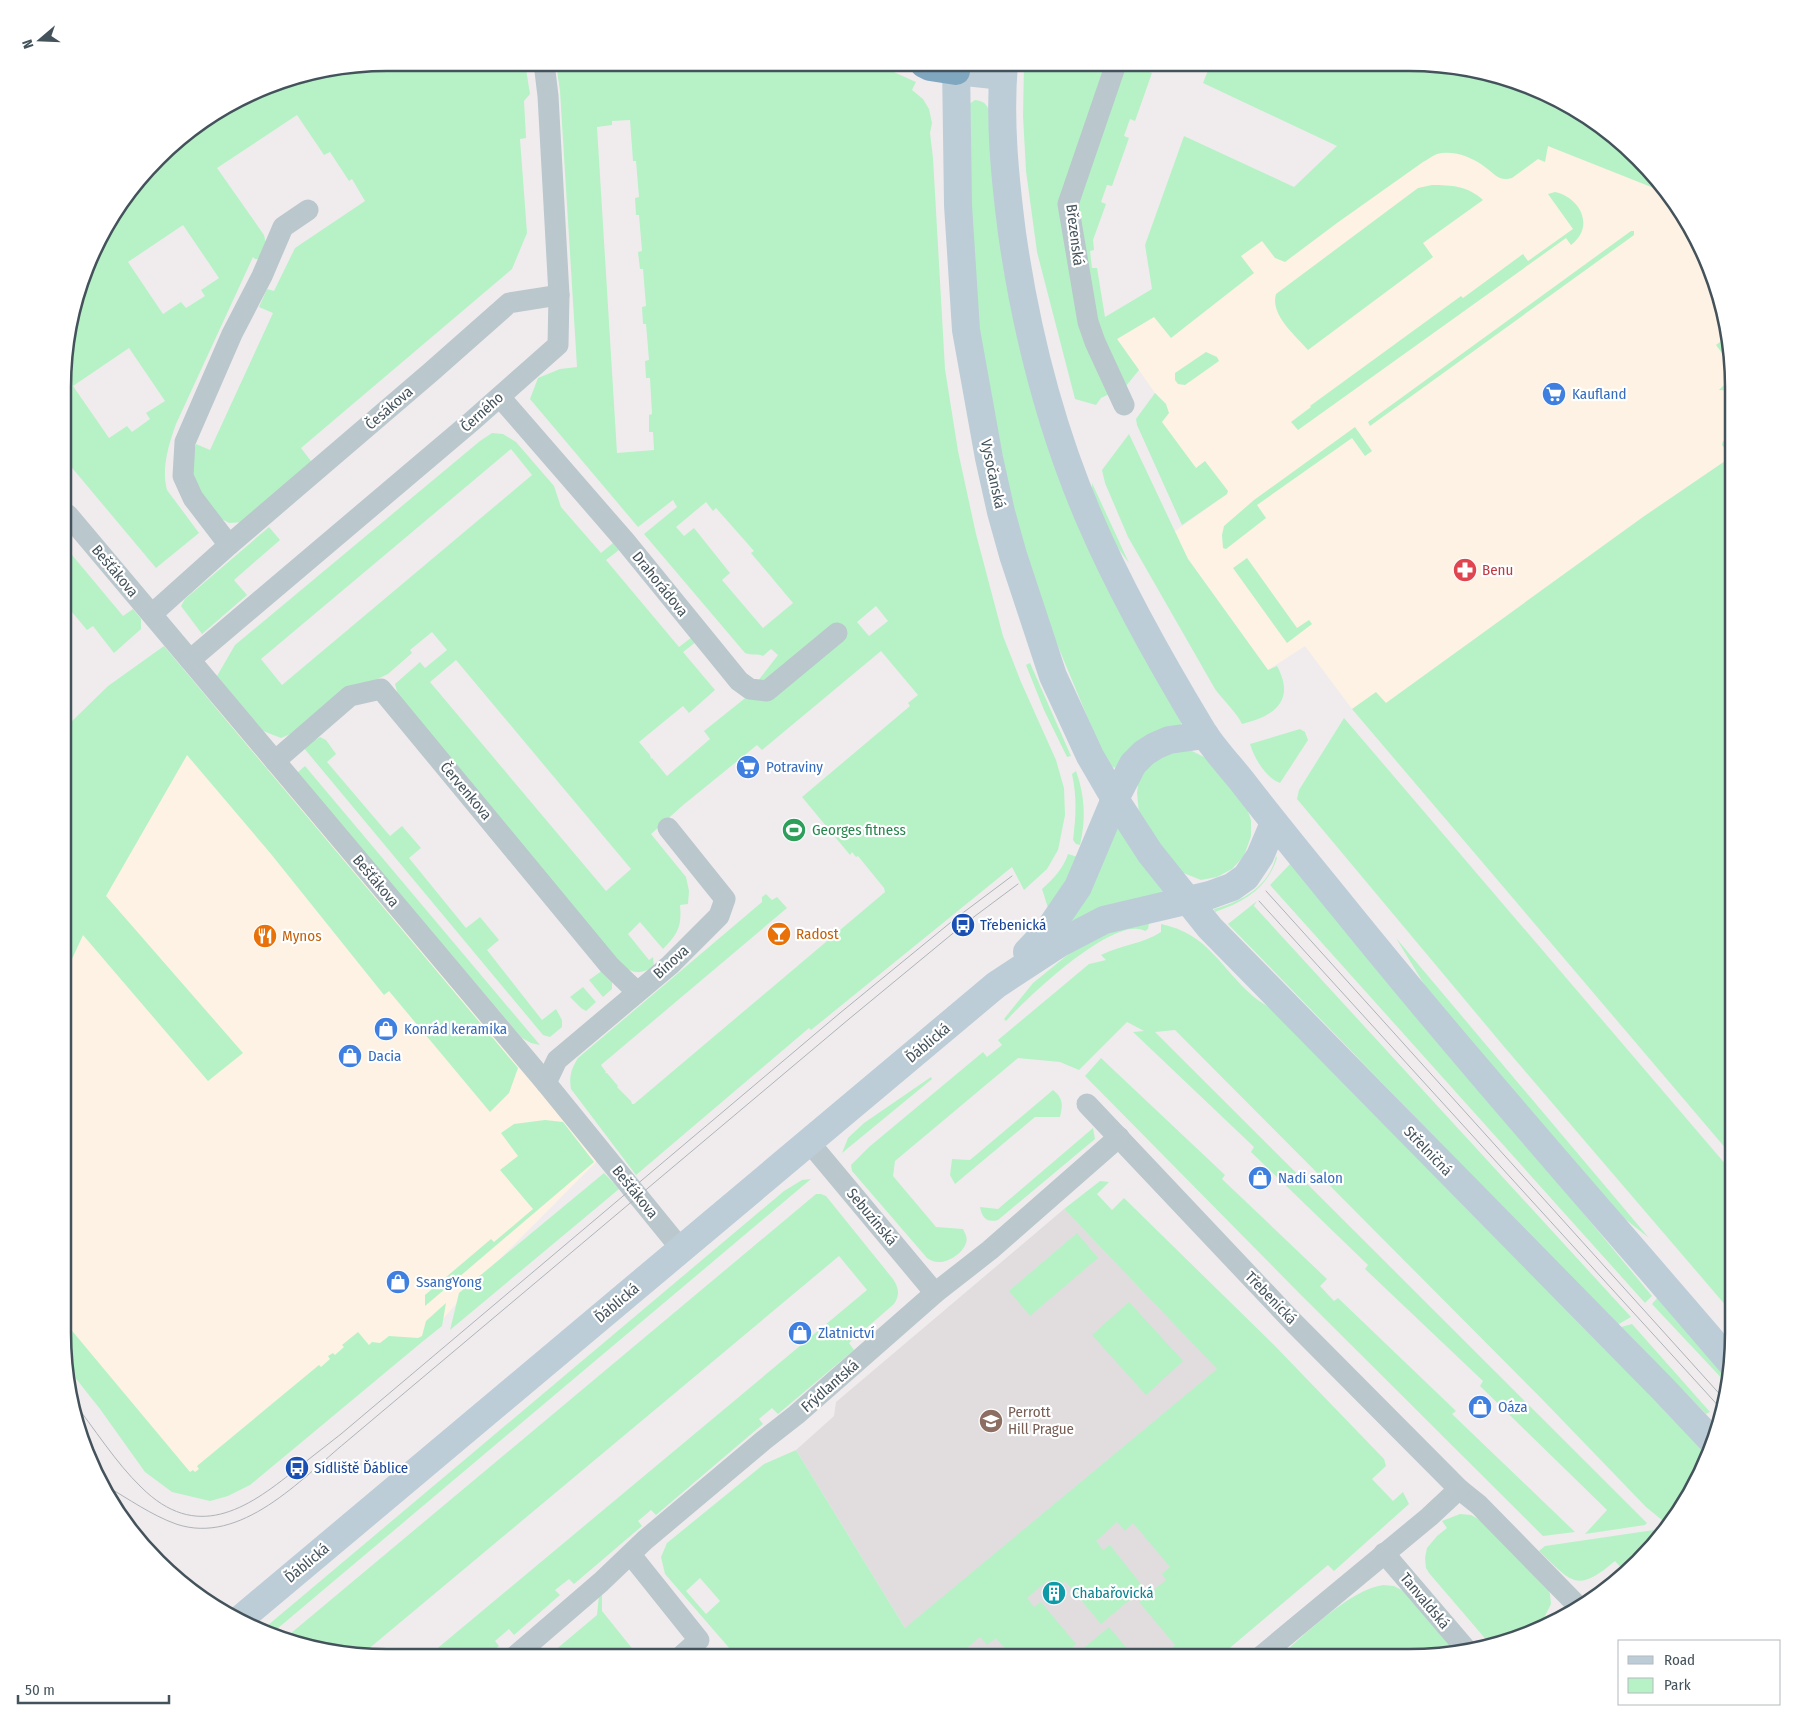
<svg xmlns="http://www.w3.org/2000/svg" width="1796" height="1720" font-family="'Fira Sans Condensed',sans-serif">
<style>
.commercial{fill:#fdf2e3}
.education{fill:#e1dddf}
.green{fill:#b6f2c6;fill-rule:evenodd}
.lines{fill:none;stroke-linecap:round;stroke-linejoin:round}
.street{stroke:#bac7cd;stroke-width:21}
.secondary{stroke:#bdcdd8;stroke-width:28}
.highway{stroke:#80a7c0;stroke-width:28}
.tram{stroke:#aeb3b8;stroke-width:1}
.labels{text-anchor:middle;stroke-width:4.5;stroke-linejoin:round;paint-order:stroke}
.street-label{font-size:15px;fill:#44535b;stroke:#fff}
.shop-label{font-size:15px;fill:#366cbe;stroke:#fff;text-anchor:start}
.health-label{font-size:15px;fill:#be3a42;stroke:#fff;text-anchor:start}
.leisure-label{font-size:15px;fill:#27864d;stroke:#fff;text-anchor:start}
.transit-label{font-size:15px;fill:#164399;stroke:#fff;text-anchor:start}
.food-label{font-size:15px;fill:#c56008;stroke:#fff;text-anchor:start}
.education-label{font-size:15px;fill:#785e54;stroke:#fff;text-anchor:start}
.culture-label{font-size:15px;fill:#0d838f;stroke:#fff;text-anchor:start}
.rim{fill:none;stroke:#44535b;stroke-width:2.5}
</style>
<rect width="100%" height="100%" fill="#f0eced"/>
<!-- commercial -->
<g class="commercial">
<polygon points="1463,125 1544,161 1548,146 1669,194 1716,282 1733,366 1733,441 1731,457 1643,517 1386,703 1376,693 1352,709 1305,646 1268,670 1188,559 1174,532 1227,494 1205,462 1196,469 1161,422 1166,404 1155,393 1117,339 1212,282 1203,263"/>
<polygon points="220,704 599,1159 467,1292 422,1342 196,1491 63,1328 65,974 83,935 215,707"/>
<polygon points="1660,1537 1653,1547 1607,1590 1581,1605"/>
</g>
<!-- education -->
<polygon class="education" points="1064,1209 1217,1368 1356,1533 1211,1657 928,1657 905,1628 796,1450 834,1416 836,1402"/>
<!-- green -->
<g class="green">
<path d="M387 63H525L530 94 524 101 526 138 520 139 527 233 512 269 301 448 314 465 245 522 229 523 218 517 194 484 191 465 196 444 210 450 273 313 259 307 267 289 274 291 295 248 365 201 352 179 349 181 330 152 324 155 297 115 217 168 264 235 266 244 260 259H255L253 257 176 424C169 444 161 468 167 490L199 533 156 568 68 463 69 324 106 224 173 143 282 80ZM183 225 219 278 201 290 205 296 186 308 181 302 163 314 128 262ZM129 348 165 401 146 413 150 419 132 432 127 426 109 438 73 386Z"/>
<path d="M556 63 876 64 916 82 912 90 923 99 929 109 932 123 930 133 933 158 945 369 958 451 976 534 1003 636 1021 682 1056 760 1064 788 1065 815 1058 850 1047 869 1024 890 1012 867 811 1030 809 1028 636 1175 571 1089C569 1077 571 1069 578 1058L762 902V897L766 894 772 900 777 897 787 908 601 1065 606 1072 605 1073H607L618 1086 617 1087 631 1101 632 1104H634L885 892 884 888 858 856 856 857 852 852 850 855 802 797 910 706 908 703 918 695 881 651 762 750 757 745 682 806 651 834 686 877 689 891 688 904 680 905C682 926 678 934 663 949L640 922 628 934 649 960 653 957 654 967C640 974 635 974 622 966L399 699 395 684 420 662 425 668 447 650 432 632 410 650 412 653 388 674 369 683 293 733 281 738 263 731 217 676 235 645 480 441 492 433 503 434 516 442 554 486 561 507 601 553 613 543 619 550 606 560 679 647 692 637 696 642 683 652 715 690 689 713 683 706 639 742 650 755 651 759 652 758 667 776 710 739 704 731 744 699 778 655 771 649 763 656C758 653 752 656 745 653L644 534 677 507 673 500 638 527 530 399 538 378 560 369 577 367 560 91ZM630 120 633 161H636L639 197 635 198 636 215H639L642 251 638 252 640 269H643L646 306 642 307 643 324H646L649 360 645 361 646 378H650L652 414 649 415V432H653L654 450 617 453 597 127 612 125V121ZM511 449 532 475 282 685 261 659ZM706 502 713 511 716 508 754 551 751 553 793 603 763 628 722 580 730 573 694 528 684 536 676 527ZM876 606 888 621 869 636 857 622ZM456 660 631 869 606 891 430 682Z"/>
<path d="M1024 64H1150L1147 71 1152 73 1135 121 1130 119 1124 136 1129 138 1112 186 1107 185 1101 202 1106 204 1093 240 1094 250 1090 251 1092 268H1097L1105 317 1152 289 1145 245 1184 136 1294 187 1337 146 1203 83 1210 65H1451L1571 106 1666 189 1669 194 1548 146 1545 162 1538 159 1512 178C1499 182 1495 174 1485 167 1472 157 1453 150 1437 154 1432 156 1427 160 1423 162L1337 223 1285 262 1275 258 1262 241 1241 256 1254 273 1171 338 1154 317 1117 339 1139 370 1126 386 1101 398 1096 405 1075 399 1037 252 1026 171 1023 116Z"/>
<path d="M975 100C984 101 987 104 990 113L1010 282 1183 720 1180 726 1117 768 1111 767 1101 750 1040 603 1003 475 975 309 970 218 969 104Z"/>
<path d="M1432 185C1451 185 1468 186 1483 200L1423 243 1433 257 1308 350C1295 335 1270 315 1276 294L1418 188Z"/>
<path d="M1555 192C1581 198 1595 227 1571 245L1566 238 1298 430 1291 422 1311 407 1310 406 1461 296 1463 298 1523 254 1528 261 1573 229 1548 194Z"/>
<polygon points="1631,231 1634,231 1634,235 1370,426 1368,422"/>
<polygon points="1727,337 1733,366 1733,368 1716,345"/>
<polygon points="1206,352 1217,357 1219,361 1185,385 1178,384 1175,380 1175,373"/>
<polygon points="1733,376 1733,391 1719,390"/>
<polygon points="1155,393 1166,404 1169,413 1162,422 1196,468 1205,461 1228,491 1227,494 1182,525 1137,425 1136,419"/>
<polygon points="1355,427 1372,451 1365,456 1352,438 1257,505 1266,518 1226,549 1223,548 1222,535 1224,526 1254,500"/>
<path d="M1129 434 1188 559 1268 670 1277 666C1296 701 1274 716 1242 724 1238 714 1222 699 1215 689L1128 537 1105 483 1102 470Z"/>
<polygon points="1733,440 1733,1157 1352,709 1376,692 1386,703 1643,517 1731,457 1722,445 1723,441"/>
<path d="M1092 483 1129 563C1113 542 1091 510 1092 483Z"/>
<polygon points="269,527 280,540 234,580 247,595 202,634 181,606 185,599"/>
<polygon points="67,549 123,616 133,609 141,619 141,629 114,653 93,626 87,630 67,606"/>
<polygon points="1247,558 1297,628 1309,620 1312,624 1287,643 1233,568"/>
<polygon points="164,646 518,1068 509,1093 490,1112 389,991 384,995 271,854 187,755 106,896 243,1053 208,1081 83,935 65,974 67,726 108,686"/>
<polygon points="1030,663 1071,756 1067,757 1044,710 1026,665"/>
<polygon points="1344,718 1733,1173 1733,1314 1506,1049 1297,799 1299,790"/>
<path d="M1300 729 1305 732 1308 740 1280 783C1266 778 1254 758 1250 744Z"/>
<polygon points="320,737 326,740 336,754 327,762 390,836 402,826 421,848 409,858 466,928 480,917 499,940 487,950 542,1020 556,1009 562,1020 562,1027 550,1037 543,1035 303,747"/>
<polygon points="1190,750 1212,761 1245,803 1251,820 1251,836 1244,856 1232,869 1217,877 1201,880 1181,872 1168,859 1139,814 1137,793 1139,778 1154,760 1173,752"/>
<polygon points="305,766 540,1045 531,1043 522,1038 297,773"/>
<path d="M1076 771C1085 796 1086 820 1080 845L1076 844 1073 840C1076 817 1077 797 1072 774Z"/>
<polygon points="1115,828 1122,831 1164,890 1162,895 1076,921 1072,921 1073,916"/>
<path d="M1068 854 1078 857 1065 884 1048 908 1042 889C1053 879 1063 869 1068 854Z"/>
<path d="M1276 856 1277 858C1267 889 1244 902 1215 912L1214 909C1242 901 1269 887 1276 856Z"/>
<polygon points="1291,863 1458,1062 1652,1296 1645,1303 1270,885"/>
<polygon points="1257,901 1253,907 1254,906 1631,1317 1617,1325 1228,924"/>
<path d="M1149 923 1148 929 1145 931C1114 914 1026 999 1006 1021L1004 1019 1033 983 1076 948 1113 929Z"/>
<path d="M1161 924C1209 934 1220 968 1254 997 1264 1005 1276 1011 1286 1018L1709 1453 1700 1477 1668 1525 1646 1507 1539 1396 1175 1030 1155 1032 1647 1523 1645 1525 1585 1534 1607 1510 1480 1386 1483 1381 1365 1269 1368 1265 1251 1152 1254 1147 1133 1032 1144 1031 1127 1022 1079 1070 1060 1062 1018 1058 895 1161 893 1176 936 1227 963 1229C965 1233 968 1238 966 1243 963 1253 948 1263 938 1262 934 1262 930 1260 927 1258L852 1171 851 1165 869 1147 983 1052 987 1057 1002 1045 998 1040 1089 964 1106 960 1101 955C1120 945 1143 944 1161 932Z"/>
<polygon points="1396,938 1649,1238 1615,1211 1427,989"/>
<polygon points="603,970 612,982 612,989 603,997 589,980"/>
<polygon points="583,987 596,1002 586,1011 581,1008 570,997"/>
<polygon points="1101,1058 1225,1175 1222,1179 1327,1279 1320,1286 1334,1301 1338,1298 1456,1411 1452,1414 1575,1532 1543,1536 1301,1295 1085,1076"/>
<polygon points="931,1077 932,1079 842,1153 848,1138 864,1123"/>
<path d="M1053 1090C1063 1098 1063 1104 1060 1117H1035L955 1184 950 1175 952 1159 970 1160Z"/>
<polygon points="545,1120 563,1122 594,1162 425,1306 425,1295 491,1239 494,1242 533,1209 500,1170 518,1156 501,1133 514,1124"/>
<path d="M1093 1128 1095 1139 998 1220C987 1223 982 1218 980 1207L998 1209Z"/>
<polygon points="604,1173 619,1189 450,1330 459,1293"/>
<polygon points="811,1179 271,1634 261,1631 784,1191 802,1180"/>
<path d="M1100 1181 1109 1182 1097 1194 1112 1210 1124 1198 1275 1346 1384 1459 1386 1466 1372 1479 1393 1501 1403 1492 1409 1504 1334 1571 1328 1565 1219 1657H1161L1175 1645 1139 1602 1166 1580 1162 1574 1170 1567 1133 1523 1125 1531 1117 1522 1096 1541 1103 1550 1110 1545 1144 1588 1101 1624 1065 1581 1056 1588 1048 1580 1027 1598 1034 1607 1041 1602 1076 1644 1061 1657H1012L996 1638 987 1645 980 1637 958 1655 959 1657H760L757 1654 753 1657H737L665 1574 661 1557 667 1543 764 1464 796 1450 905 1628 1217 1369 1064 1209ZM700 1578 720 1601 706 1614 686 1591Z"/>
<path d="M816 1194H821L826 1196 893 1279C899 1288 900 1295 894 1304L849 1343 854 1350 778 1414 772 1408 759 1419 763 1424 656 1515 651 1510 638 1521 642 1526 574 1584 569 1579 555 1590 560 1595 514 1635 509 1629 495 1641 499 1646 486 1657H427L867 1290 839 1256 360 1656 303 1646 284 1639Z"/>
<polygon points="1077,1233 1098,1258 1030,1316 1009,1291"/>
<polygon points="1658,1297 1729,1380 1728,1385 1652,1304"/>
<polygon points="1129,1302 1183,1361 1146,1395 1092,1335"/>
<polygon points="446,1303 442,1326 422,1342 250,1485 228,1496 210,1501 172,1492 145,1472 100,1409 66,1366 63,1354 63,1320 190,1472 193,1470 195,1472 199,1469 197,1466 319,1365 321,1367 330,1359 328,1356 333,1353 335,1355 344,1347 342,1345 358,1332 369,1345 372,1342 380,1343 389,1336 418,1338 422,1336 426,1321"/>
<polygon points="1632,1324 1710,1412 1706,1414 1621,1327"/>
<polygon points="1460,1514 1471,1515 1482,1521 1547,1584 1550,1594 1551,1604 1542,1622 1528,1634 1489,1643 1429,1573 1426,1568 1425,1558 1427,1548 1437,1536 1447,1528 1442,1521"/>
<path d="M1654 1530 1660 1537 1647 1553 1645 1551 1623 1570 1615 1561C1576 1594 1572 1582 1539 1551L1545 1546Z"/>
<path d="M1383 1585 1394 1586 1405 1592 1455 1651 1430 1657H1279C1306 1634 1349 1590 1383 1585Z"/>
<polygon points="599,1595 602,1595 602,1611 639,1657 547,1657 597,1615"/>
<polygon points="1109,1627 1134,1657 1073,1657"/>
</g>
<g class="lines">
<!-- street -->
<g class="street">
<polyline points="1116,64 1068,204 1088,322 1095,342 1124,405"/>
<polyline points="500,397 625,541 739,681 750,689 767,691 837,633"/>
<polyline points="68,515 546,1083 681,1249"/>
<polyline points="229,545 193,498 183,476 185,442 232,334 262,276 283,227 308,210"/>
<polyline points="152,614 229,545 431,372 509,303 559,295"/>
<polyline points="190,660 471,422 558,345 559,295 548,96 544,63"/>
<polyline points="275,761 350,696 381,689 609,965 637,992"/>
<polyline points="546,1083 557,1060 670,965 719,916 725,899 668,828"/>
<polyline points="1087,1104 1293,1322 1459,1489 1479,1505 1574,1602"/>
<polyline points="809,1142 935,1293"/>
<polyline points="1384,1553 1466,1649"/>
<polyline points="631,1555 699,1640 680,1657"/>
<polyline points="514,1657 601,1582 645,1540 764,1440 796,1415 935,1293 990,1250 1119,1137"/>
<polyline points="1260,1657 1429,1517 1459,1489"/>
</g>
<!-- secondary -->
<g class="secondary">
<polyline points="956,64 958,205 966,330 989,458 1001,512 1013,555 1053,676 1090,756 1115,799 1150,853 1210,928 1663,1389 1713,1442"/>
<path d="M1004 64C999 120 1005 178 1012 233 1026 331 1051 430 1091 522 1122 594 1162 664 1203 732 1214 749 1228 764 1241 780 1274 823 1308 864 1342 906 1468 1062 1601 1211 1731 1363"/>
<polyline points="956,71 1003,76"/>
<polyline points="1027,952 1050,928 1078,887 1115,799 1133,764 1144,753 1155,746 1169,740 1205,735"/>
<polyline points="238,1621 996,985 1060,943 1104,920 1210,895 1232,887 1246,877 1260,856 1274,823"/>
</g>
<!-- highway -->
<polyline class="highway" points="924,64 930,67 956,71"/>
<!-- tram -->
<g class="tram">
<polyline points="1266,891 1725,1400"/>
<polyline points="1259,901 1723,1411"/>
<path d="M72 1400C94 1428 116 1463 141 1487 196 1542 246 1510 295 1470 310 1458 326 1446 341 1434L840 1013 956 918 1012 876"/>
<path d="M106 1486C129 1499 151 1515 176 1524 241 1546 301 1479 346 1442L849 1019 963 925 1018 884"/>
</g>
</g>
<!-- icons -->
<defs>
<g id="supermarket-disc" transform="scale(1.25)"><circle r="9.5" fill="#3f7fe0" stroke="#fff"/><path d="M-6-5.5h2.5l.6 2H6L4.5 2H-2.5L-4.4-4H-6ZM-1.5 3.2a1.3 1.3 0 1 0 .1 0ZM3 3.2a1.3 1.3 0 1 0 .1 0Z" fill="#fff"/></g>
<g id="pharmacy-disc" transform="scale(1.25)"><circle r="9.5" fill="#e0444e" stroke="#fff"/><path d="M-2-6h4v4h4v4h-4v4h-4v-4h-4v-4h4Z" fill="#fff"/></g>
<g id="stadium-disc" transform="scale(1.25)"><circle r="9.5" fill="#2e9e5b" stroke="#fff"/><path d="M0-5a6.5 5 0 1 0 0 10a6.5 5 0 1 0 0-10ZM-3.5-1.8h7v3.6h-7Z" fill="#fff"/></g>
<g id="bus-disc" transform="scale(1.25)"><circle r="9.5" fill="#1a4fb4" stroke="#fff"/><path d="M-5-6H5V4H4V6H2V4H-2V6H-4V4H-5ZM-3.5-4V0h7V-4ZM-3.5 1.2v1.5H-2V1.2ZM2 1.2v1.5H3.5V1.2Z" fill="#fff"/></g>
<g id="bar-disc" transform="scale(1.25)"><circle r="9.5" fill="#e8710a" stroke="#fff"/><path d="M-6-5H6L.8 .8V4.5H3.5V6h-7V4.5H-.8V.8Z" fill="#fff"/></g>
<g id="restaurant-disc" transform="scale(1.25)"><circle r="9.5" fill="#e8710a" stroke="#fff"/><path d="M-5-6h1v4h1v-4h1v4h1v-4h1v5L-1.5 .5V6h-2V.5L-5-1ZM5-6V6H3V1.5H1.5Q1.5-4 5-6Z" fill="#fff"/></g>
<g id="shop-disc" transform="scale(1.25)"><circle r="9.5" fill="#3f7fe0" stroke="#fff"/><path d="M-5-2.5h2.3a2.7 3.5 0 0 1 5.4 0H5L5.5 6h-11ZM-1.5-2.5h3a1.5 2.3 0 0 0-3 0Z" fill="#fff"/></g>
<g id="school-disc" transform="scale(1.25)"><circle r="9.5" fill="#8d6e63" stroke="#fff"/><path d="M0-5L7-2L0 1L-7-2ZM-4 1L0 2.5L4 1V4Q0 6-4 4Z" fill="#fff"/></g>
<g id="building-disc" transform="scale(1.25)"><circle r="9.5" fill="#0f9aa8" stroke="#fff"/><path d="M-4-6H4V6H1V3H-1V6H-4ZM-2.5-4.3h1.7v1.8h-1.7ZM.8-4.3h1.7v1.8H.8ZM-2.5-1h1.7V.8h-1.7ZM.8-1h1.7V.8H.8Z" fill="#fff"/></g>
</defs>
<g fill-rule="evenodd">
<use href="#supermarket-disc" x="1554" y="394"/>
<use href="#pharmacy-disc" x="1465" y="570"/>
<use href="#supermarket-disc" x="748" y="767"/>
<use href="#stadium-disc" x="794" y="830"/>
<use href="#bus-disc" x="963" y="925"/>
<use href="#bar-disc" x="779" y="934"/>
<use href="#restaurant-disc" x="265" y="936"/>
<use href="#shop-disc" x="386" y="1029"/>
<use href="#shop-disc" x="350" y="1056"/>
<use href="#shop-disc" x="1260" y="1178"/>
<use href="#shop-disc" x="398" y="1282"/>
<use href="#shop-disc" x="800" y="1333"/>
<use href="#shop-disc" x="1480" y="1407"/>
<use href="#school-disc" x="991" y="1421"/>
<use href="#bus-disc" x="297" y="1468"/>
<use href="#building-disc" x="1054" y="1593"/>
</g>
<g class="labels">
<!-- street labels -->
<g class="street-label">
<text transform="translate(1075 235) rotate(83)" y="5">Březenská</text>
<text transform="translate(389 408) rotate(-41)" y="5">Česákova</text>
<text transform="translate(482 412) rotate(-42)" y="5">Černého</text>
<text transform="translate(993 474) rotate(78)" y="5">Vysočanská</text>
<text transform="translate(115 571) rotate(50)" y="5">Bešťákova</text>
<text transform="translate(660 584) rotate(51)" y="5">Drahorádova</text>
<text transform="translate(466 791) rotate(50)" y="5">Červenkova</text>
<text transform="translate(376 881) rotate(50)" y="5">Bešťákova</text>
<text transform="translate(671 962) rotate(-42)" y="5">Bínova</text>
<text transform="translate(928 1043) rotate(-40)" y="5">Ďáblická</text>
<text transform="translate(1428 1151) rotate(46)" y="5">Střelničná</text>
<text transform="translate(635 1192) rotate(51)" y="5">Bešťákova</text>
<text transform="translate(872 1217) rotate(50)" y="5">Sebuzínská</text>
<text transform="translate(1271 1298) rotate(46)" y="5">Třebenická</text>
<text transform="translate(617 1303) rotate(-40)" y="5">Ďáblická</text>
<text transform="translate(830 1386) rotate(-41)" y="5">Frýdlantská</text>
<text transform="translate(307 1563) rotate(-40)" y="5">Ďáblická</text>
<text transform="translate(1425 1601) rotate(50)" y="5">Tanvaldská</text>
</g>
<!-- shop labels -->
<g class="shop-label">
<text x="1572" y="399">Kaufland</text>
<text x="766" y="772">Potraviny</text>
<text x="404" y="1034">Konrád keramika</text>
<text x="368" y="1061">Dacia</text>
<text x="1278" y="1183">Nadi salon</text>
<text x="416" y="1287">SsangYong</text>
<text x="818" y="1338">Zlatnictví</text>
<text x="1498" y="1412">Oáza</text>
</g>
<!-- health labels -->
<g class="health-label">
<text x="1482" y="575">Benu</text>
</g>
<!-- leisure labels -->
<g class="leisure-label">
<text x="812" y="835">Georges fitness</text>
</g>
<!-- transit labels -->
<g class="transit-label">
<text x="980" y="930">Třebenická</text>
<text x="314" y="1473">Sídliště Ďáblice</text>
</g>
<!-- food labels -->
<g class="food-label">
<text x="796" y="939">Radost</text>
<text x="282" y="941">Mynos</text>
</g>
<!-- education labels -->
<g class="education-label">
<text x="1008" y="1417">Perrott<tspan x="1008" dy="17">Hill Prague</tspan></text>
</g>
<!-- culture labels -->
<g class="culture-label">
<text x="1072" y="1598">Chabařovická</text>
</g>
</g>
<!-- crop -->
<path d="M0 0H1796V1720H0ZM387 71H1409A316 316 0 0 1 1725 387V1333A316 316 0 0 1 1409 1649H387A316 316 0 0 1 71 1333V387A316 316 0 0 1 387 71Z" fill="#fff" fill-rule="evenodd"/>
<path class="rim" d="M387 71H1409A316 316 0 0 1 1725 387V1333A316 316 0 0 1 1409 1649H387A316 316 0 0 1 71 1333V387A316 316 0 0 1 387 71Z"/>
<!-- legend -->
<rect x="1618" y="1640" width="162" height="65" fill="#ffffff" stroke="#b4babd"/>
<rect x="1628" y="1656" width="25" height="8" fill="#bdcdd8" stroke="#b4babd"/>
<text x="1664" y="1665" font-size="15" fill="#44535b">Road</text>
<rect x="1628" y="1678" width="25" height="15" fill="#b6f2c6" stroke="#b4babd"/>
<text x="1664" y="1690" font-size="15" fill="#44535b">Park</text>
<!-- north arrow -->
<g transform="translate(40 40) rotate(251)" stroke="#ffffff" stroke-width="4" paint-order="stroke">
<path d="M0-4L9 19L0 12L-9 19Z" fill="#44535b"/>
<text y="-8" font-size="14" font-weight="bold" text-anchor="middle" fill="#44535b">N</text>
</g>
<!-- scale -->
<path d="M18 1695v8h151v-8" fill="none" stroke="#44535b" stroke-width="2.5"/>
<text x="25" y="1695" font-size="15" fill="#44535b" stroke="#ffffff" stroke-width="4" paint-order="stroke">50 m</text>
</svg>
